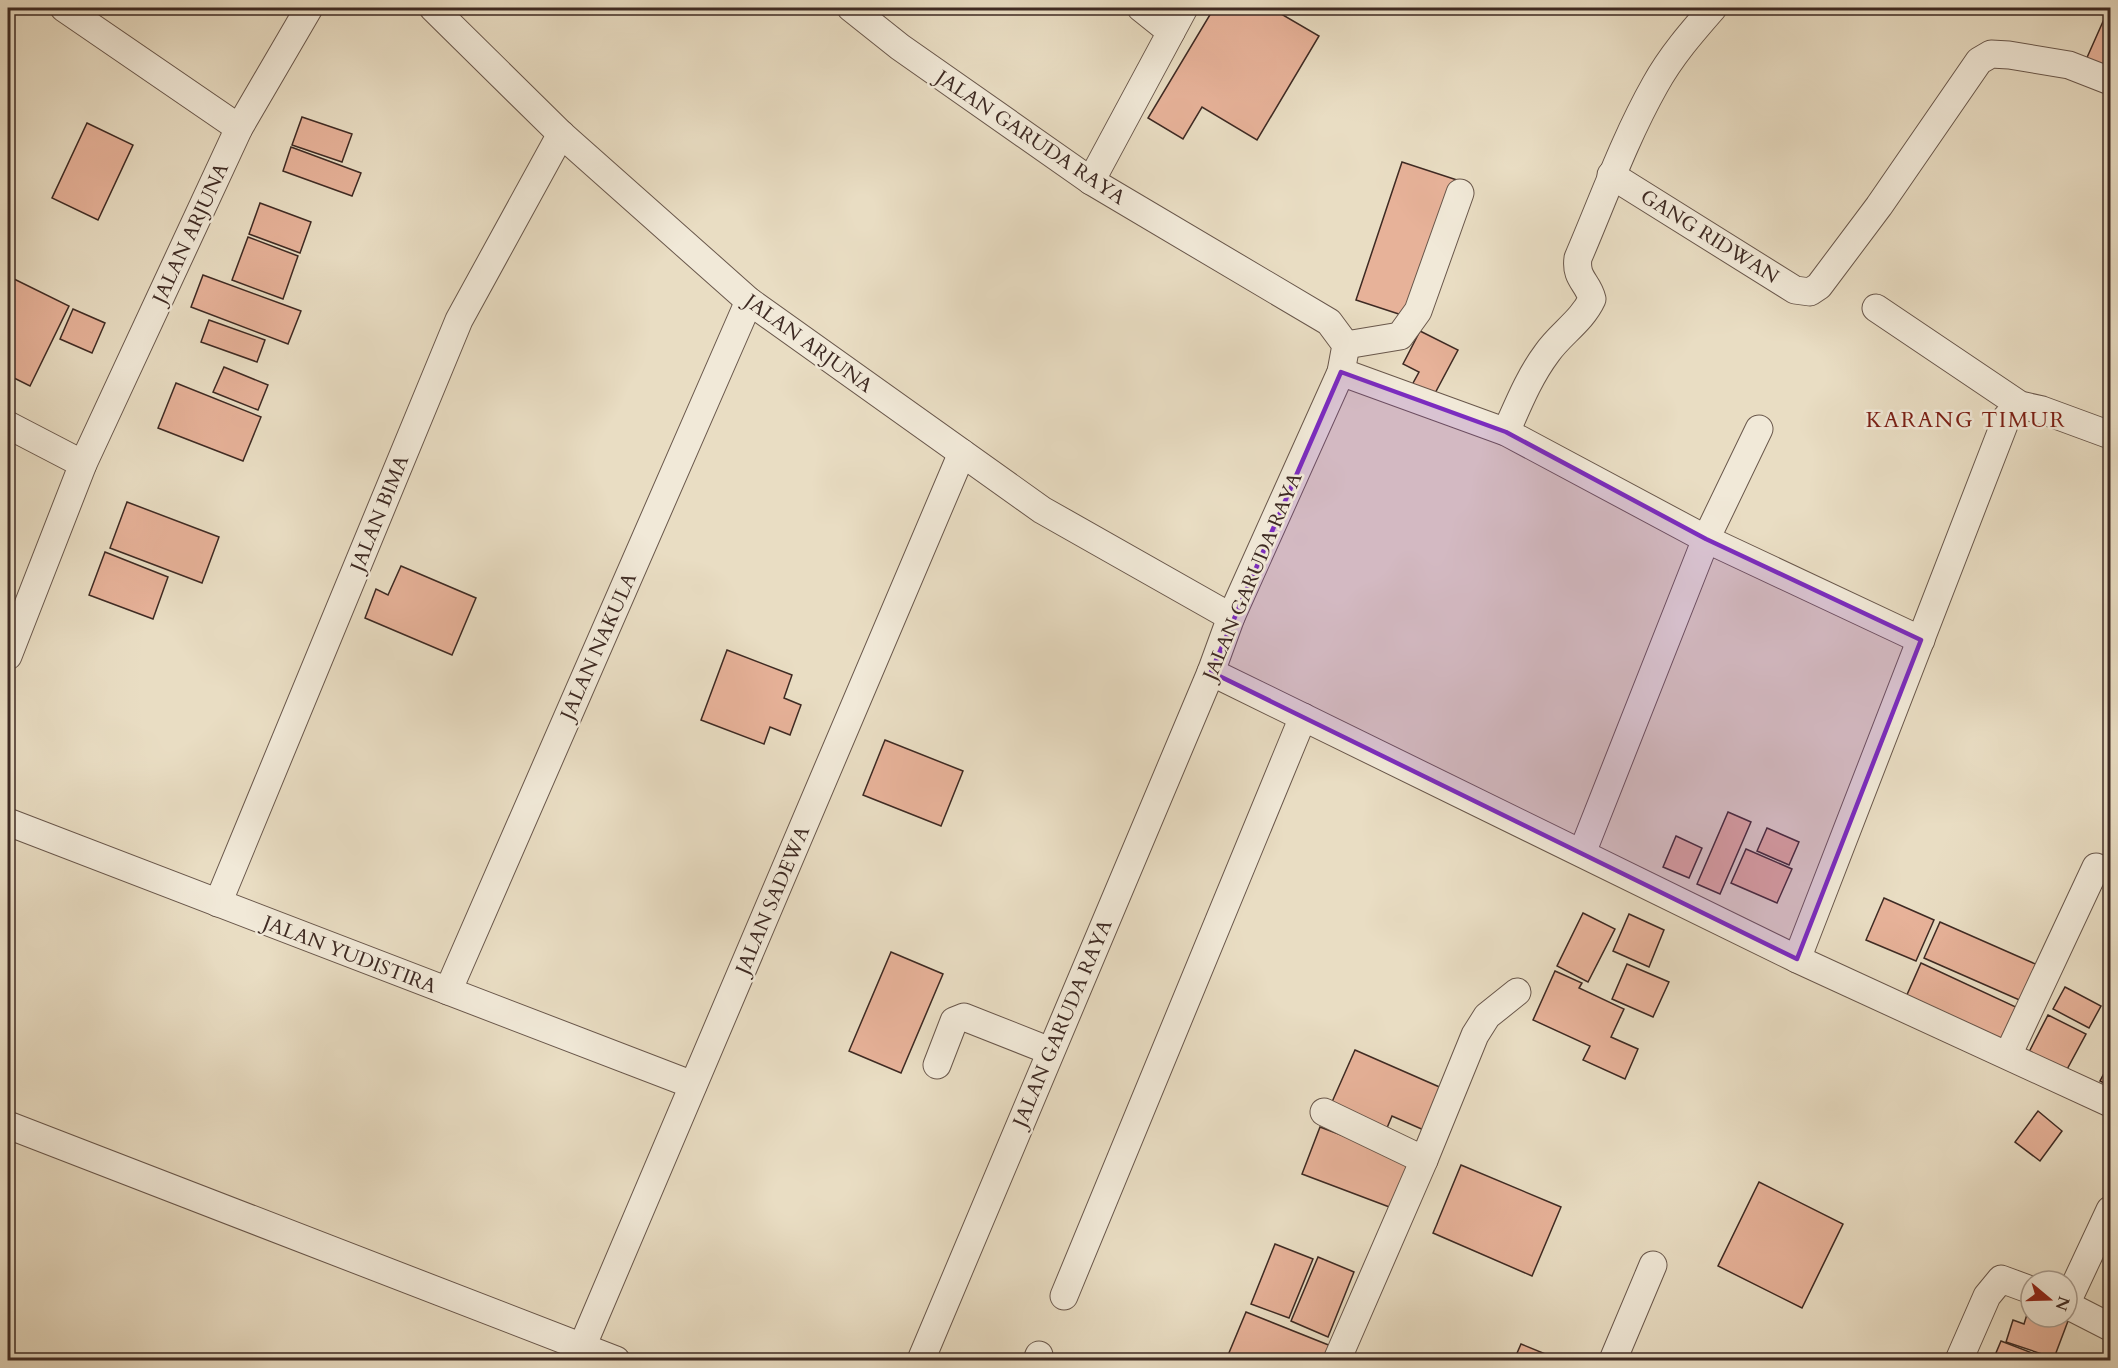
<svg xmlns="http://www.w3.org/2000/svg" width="2118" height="1368" font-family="Cardo,serif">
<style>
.building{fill:#e7b299;stroke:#3e2a23;stroke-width:1.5}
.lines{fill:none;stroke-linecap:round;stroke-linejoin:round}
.street-casing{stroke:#69574b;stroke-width:29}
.street{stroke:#f1e9d8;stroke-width:27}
.marked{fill:#7b2cbf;fill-opacity:0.2;stroke:#7b2cbf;stroke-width:4.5;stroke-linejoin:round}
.labels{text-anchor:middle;stroke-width:5;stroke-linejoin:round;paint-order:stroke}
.street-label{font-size:20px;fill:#3e2a23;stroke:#f1e9d8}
.quarter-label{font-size:22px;letter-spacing:1.5px;fill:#7a1f14;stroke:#f1e9d8}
</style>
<rect width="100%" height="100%" fill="#e9ddc3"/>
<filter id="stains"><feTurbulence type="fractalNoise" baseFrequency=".00333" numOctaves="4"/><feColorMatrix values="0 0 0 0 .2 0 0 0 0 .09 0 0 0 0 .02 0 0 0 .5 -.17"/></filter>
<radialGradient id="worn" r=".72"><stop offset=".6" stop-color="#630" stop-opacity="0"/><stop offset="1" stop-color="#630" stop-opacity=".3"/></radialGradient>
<!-- building -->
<g class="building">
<polygon points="1214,8 1271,8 1319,36 1257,140 1202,107 1183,139 1148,118"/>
<polygon points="2109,8 2110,8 2110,73 2085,62"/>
<polygon points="302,117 352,134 342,162 292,145"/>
<polygon points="87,123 133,145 98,220 52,198"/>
<polygon points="291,147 361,173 352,196 283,171"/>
<polygon points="1402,162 1457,180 1411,318 1356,300"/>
<polygon points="260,203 311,222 300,253 249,234"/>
<polygon points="248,237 298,256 283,299 232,280"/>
<polygon points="203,275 301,311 288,344 191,307"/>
<polygon points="8,276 69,306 30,386 8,375"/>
<polygon points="73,309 105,323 92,353 60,339"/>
<polygon points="209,320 265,340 257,362 201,342"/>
<polygon points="1420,331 1458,350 1433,397 1412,385 1419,372 1403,364"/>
<polygon points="224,367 268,385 258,410 213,392"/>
<polygon points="176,383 261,417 243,461 158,428"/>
<polygon points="127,502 219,537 202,583 110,548"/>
<polygon points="105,552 168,577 153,619 89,595"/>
<polygon points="401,566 476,598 452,655 365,618 376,589 388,595"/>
<polygon points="727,650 792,675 784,698 801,705 790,735 770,727 764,744 701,720"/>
<polygon points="885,740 963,771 941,826 863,795"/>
<polygon points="1728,812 1751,822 1720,894 1697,884"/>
<polygon points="1767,828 1799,842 1789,865 1757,851"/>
<polygon points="1676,836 1702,848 1689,878 1663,867"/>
<polygon points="1746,849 1792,869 1777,903 1731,883"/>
<polygon points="1884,898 1934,920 1916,961 1866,940"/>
<polygon points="1583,913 1615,929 1588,982 1557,966"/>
<polygon points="1629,914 1664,930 1649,967 1613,951"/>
<polygon points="1940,922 2040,966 2024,1002 1924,958"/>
<polygon points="891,952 943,974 901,1073 849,1051"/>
<polygon points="1921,963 2018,1008 2003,1042 1906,997"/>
<polygon points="1627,964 1669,982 1653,1017 1612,999"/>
<polygon points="1555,971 1582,983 1579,988 1624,1009 1611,1037 1638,1049 1625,1079 1583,1060 1590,1046 1533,1020"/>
<polygon points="2065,987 2101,1006 2089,1028 2053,1009"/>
<polygon points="2048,1015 2086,1034 2065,1073 2028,1054"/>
<polygon points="1355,1050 1444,1089 1426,1131 1392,1116 1384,1135 1328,1111"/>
<polygon points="2110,1062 2110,1086 2100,1081"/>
<polygon points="2038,1111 2062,1131 2040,1161 2015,1142"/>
<polygon points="1320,1127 1410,1161 1392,1208 1302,1174"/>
<polygon points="1461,1165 1561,1207 1532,1276 1433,1233"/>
<polygon points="1759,1182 1843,1224 1802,1308 1718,1266"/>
<polygon points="1275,1244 1313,1259 1289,1318 1251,1304"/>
<polygon points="1318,1257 1354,1272 1328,1337 1291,1321"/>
<polygon points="2029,1308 2031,1317 2055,1317 2068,1321 2054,1358 2006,1342 2013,1320 2024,1324"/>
<polygon points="1246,1312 1336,1348 1331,1360 1226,1360"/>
<polygon points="2001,1341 2050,1360 1993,1360"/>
<polygon points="1521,1344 1560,1360 1514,1360"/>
</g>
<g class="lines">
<!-- street casing -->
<g class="street-casing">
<g id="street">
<polyline points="64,8 239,128"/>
<polyline points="433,8 561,134 749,301 1042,510 1231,617"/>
<polyline points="851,8 900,47 1091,181 1329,322 1346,345 1341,372 1231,617 1211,672 921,1360"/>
<polyline points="1141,8 1171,32"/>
<polyline points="1611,175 1795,290 1810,292 1819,286 1879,206 1979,61 1991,54 2009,55 2069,65 2110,81"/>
<polyline points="1091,181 1184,8"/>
<polyline points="1876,308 2020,405 2042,410 2110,435"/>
<polyline points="1346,345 1400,336 1418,311 1460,193"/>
<polyline points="1341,372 1506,432 1706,539 1921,640"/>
<polyline points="8,425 83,464"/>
<path d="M1506 432C1518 405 1529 377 1547 353 1560 334 1582 321 1592 299 1588 282 1575 279 1578 258 1603 200 1624 140 1655 85 1671 56 1692 32 1713 8"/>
<polyline points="8,656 83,464 239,128 309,8"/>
<polyline points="1211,672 1797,959 2110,1103"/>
<polyline points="8,822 693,1085"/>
<polyline points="1582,853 1706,539 1759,429"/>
<polyline points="218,903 459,320 561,134"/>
<polyline points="1797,959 2007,417 2020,405"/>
<polyline points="448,991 749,301"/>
<polyline points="2008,1055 2096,867"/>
<polyline points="937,1065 954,1021 964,1017 1050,1051"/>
<polyline points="1324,1112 1424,1160"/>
<polyline points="8,1125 616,1360"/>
<polyline points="1064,1296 1303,717"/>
<polyline points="2067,1302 2110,1210"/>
<polyline points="2067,1305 2110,1327"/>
<polyline points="582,1347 962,453"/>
<polyline points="1037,1360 1039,1355"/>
<polyline points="1337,1360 1424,1160 1475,1035 1487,1016 1517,992"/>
<polyline points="1613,1360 1653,1265"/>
<polyline points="1959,1360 1987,1296 2001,1279 2031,1290"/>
</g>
</g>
<!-- street -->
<use href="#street" class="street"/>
</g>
<!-- marked area -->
<path class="marked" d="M1341 372 1506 432 1706 539 1921 640 1797 959 1211 672Z"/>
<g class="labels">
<!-- street labels -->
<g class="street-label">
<text transform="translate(1031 137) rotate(34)" y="7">JALAN GARUDA RAYA</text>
<text transform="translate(190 233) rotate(-65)" y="7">JALAN ARJUNA</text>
<text transform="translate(1710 236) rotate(32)" y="7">GANG RIDWAN</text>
<text transform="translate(809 343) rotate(36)" y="7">JALAN ARJUNA</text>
<text transform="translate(379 513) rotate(-68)" y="7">JALAN BIMA</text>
<text transform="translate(1252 576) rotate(-67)" y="7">JALAN GARUDA RAYA</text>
<text transform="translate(598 646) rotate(-66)" y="7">JALAN NAKULA</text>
<text transform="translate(772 900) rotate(-67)" y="7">JALAN SADEWA</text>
<text transform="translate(350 954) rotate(21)" y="7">JALAN YUDISTIRA</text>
<text transform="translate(1062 1023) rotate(-67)" y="7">JALAN GARUDA RAYA</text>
</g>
<!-- quarter labels -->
<g class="quarter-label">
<text x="1966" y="427">KARANG TIMUR</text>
</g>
</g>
<!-- margin -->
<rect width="2118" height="1368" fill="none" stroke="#e9ddc3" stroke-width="30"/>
<rect x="9" y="9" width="2100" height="1350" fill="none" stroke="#3e2a23" stroke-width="3"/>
<rect x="15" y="15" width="2088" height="1338" fill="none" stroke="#3e2a23" stroke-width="1.5"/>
<!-- north arrow -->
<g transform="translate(2049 1299) rotate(109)"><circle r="28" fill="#f1e9d8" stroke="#a99d90" stroke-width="1.5"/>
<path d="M0-4.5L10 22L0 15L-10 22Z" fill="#8f2418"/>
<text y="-9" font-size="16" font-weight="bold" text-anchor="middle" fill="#3e2a23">N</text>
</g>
<rect width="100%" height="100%" filter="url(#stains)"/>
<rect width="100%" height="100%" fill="url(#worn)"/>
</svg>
